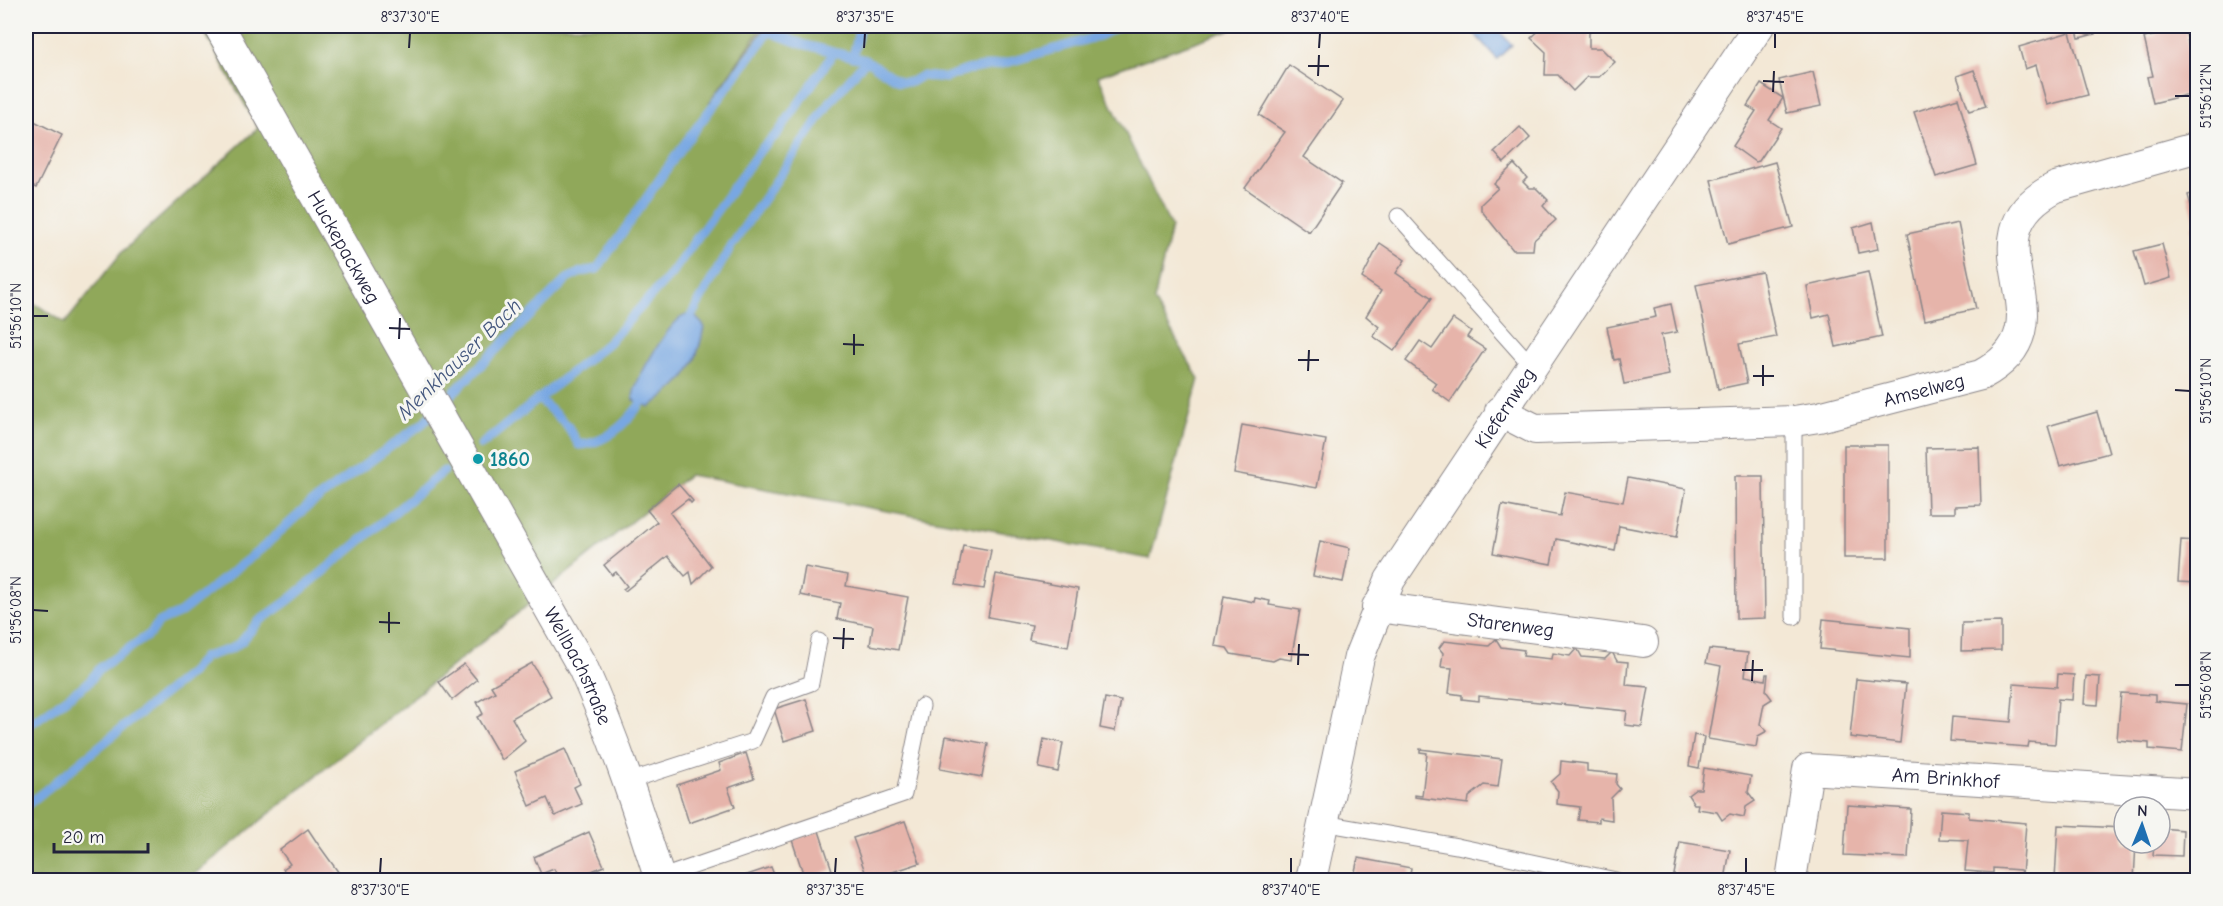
<svg xmlns="http://www.w3.org/2000/svg" width="2223" height="906" font-family="'Comic Neue',sans-serif">
<style>
.forest{fill:#90a85a;stroke:#59654a;stroke-width:1.5}
.water{fill:#78a7e2;stroke:#4d648e;stroke-width:1.5}
.lines{fill:none;stroke-linecap:round;stroke-linejoin:round}
.stream{stroke:#78a7e2;stroke-width:9}
.building{fill:#e6b4aa}
.service-casing{stroke:#8a8588;stroke-width:17}
.minor-casing{stroke:#8a8588;stroke-width:32}
.service{stroke:#fff;stroke-width:15}
.minor{stroke:#fff;stroke-width:30}
.ticks{fill:none;stroke:#22223b;stroke-width:2}
.culture-dot{fill:#0f9aa8;stroke:#f6f6f2;stroke-width:2}
.labels{text-anchor:middle;stroke-width:6;stroke-linejoin:round;paint-order:stroke}
.street-label{font-size:20px;fill:#22223b;stroke:#f6f6f2}
.culture-label{font-size:20px;font-weight:bold;fill:#0d838f;stroke:#f6f6f2;text-anchor:start}
.water-label{font-size:21px;font-style:italic;fill:#44577e;stroke:#f6f6f2}
.neatline{fill:none;stroke:#22223b;stroke-width:2}
.ticks-label{font-size:15px;text-anchor:middle;fill:#22223b}
</style>
<rect width="100%" height="100%" fill="#f6f6f2"/>
<filter id="ink" filterUnits="userSpaceOnUse"><feTurbulence type="fractalNoise" baseFrequency=".0167" numOctaves="2"/><feDisplacementMap in="SourceGraphic" scale="12" xChannelSelector="R" yChannelSelector="G"/><feConvolveMatrix kernelMatrix="1 2 1 2 8 2 1 2 1" color-interpolation-filters="sRGB"/></filter>
<filter id="wash" filterUnits="userSpaceOnUse"><feTurbulence type="fractalNoise" baseFrequency=".008" numOctaves="4" result="noise"/><feDisplacementMap in="SourceGraphic" scale="24" xChannelSelector="R" yChannelSelector="G"/><feGaussianBlur stdDeviation="1.35" result="paint"/><feColorMatrix in="noise" values="0 0 0 0 0 0 0 0 0 0 0 0 0 0 0 0 0 1.4 0 .05"/><feComposite in="paint" operator="in"/></filter>
<g filter="url(#wash)">
<rect width="100%" height="100%" fill="#f3e8d6"/>
<!-- forest -->
<polygon class="forest" points="201,26 763,26 709,103 766,26 1241,26 1098,76 1171,227 1154,301 1199,379 1150,559 689,475 187,880 26,880 26,298 65,323 122,252 258,128"/>
<!-- water -->
<g class="water">
<polygon points="1480,26 1494,26 1512,45 1497,59 1473,32"/>
<path d="M692 313 704 326C696 371 685 380 650 407L633 400C632 383 665 331 679 319 682 316 688 315 692 313Z"/>
</g>
<g class="lines">
<!-- stream -->
<g class="stream">
<polyline points="770,32 802,44 866,60 900,82 911,82 921,76 945,78 967,70 1006,63 1099,36 1119,26"/>
<polyline points="853,57 860,26"/>
<polyline points="687,323 730,248 830,102 866,60"/>
<path d="M538 398 567 425 579 445C610 443 630 419 647 395"/>
<polyline points="481,445 608,343 671,274 761,149 778,133 833,54"/>
<polyline points="26,727 88,683 100,668 150,634 159,622 180,613 261,549 308,506 423,423 567,279 581,272 597,269 682,147 773,26"/>
<polyline points="26,806 191,672 204,657 230,649 241,642 258,622 289,600 444,471"/>
</g>
</g>
<g id="blocks">
<!-- building -->
<g class="building">
<polygon points="1544,26 1597,26 1589,33 1589,48 1601,48 1615,62 1599,77 1587,77 1573,91 1558,75 1545,75 1546,52 1531,38"/>
<polygon points="2076,26 2093,26 2095,34 2079,38"/>
<polygon points="2154,26 2194,26 2185,29 2198,92 2153,103 2147,77 2153,76 2144,38 2157,35"/>
<polygon points="2070,32 2088,95 2047,105 2036,65 2025,69 2019,47"/>
<polygon points="1289,65 1343,101 1304,157 1342,183 1309,232 1245,188 1285,132 1259,115"/>
<polygon points="1974,70 1986,106 1969,111 1957,76"/>
<polygon points="1813,72 1821,106 1787,113 1779,80"/>
<polygon points="1761,84 1783,98 1769,120 1781,128 1759,161 1755,162 1733,146 1756,111 1747,106"/>
<polygon points="1958,98 1977,165 1936,177 1914,112"/>
<polygon points="26,117 62,135 36,188 26,183"/>
<polygon points="1520,127 1530,138 1504,163 1494,152"/>
<polygon points="1775,162 1793,227 1728,244 1711,180"/>
<polygon points="1514,164 1527,178 1523,182 1529,188 1536,188 1548,200 1543,206 1556,220 1534,240 1533,250 1513,250 1481,210 1481,204 1498,188 1494,184"/>
<polygon points="2198,192 2198,244 2197,244 2192,226 2196,224 2188,195"/>
<polygon points="1873,222 1878,249 1858,253 1853,228"/>
<polygon points="1958,223 1976,309 1925,320 1907,234"/>
<polygon points="1380,243 1405,260 1396,273 1432,298 1394,351 1373,336 1379,327 1366,316 1381,291 1362,278"/>
<polygon points="2162,244 2171,278 2144,286 2134,251"/>
<polygon points="1762,272 1776,337 1739,344 1747,383 1718,389 1696,285"/>
<polygon points="1868,272 1882,337 1836,347 1829,314 1813,318 1807,286"/>
<polygon points="1671,304 1677,332 1661,335 1669,375 1624,384 1619,359 1614,360 1607,327 1656,317 1654,308"/>
<polygon points="1453,319 1471,331 1467,337 1485,349 1450,402 1432,389 1436,383 1406,361 1420,341 1432,349"/>
<polygon points="2097,412 2109,453 2060,466 2048,426"/>
<polygon points="1242,425 1326,440 1317,488 1234,473"/>
<rect x="1844" y="445" width="44" height="113"/>
<polygon points="1979,447 1981,505 1955,506 1955,513 1928,513 1926,448"/>
<polygon points="1735,476 1763,476 1765,618 1736,619"/>
<polygon points="1628,478 1686,489 1677,537 1619,526 1615,551 1556,539 1551,564 1493,553 1502,505 1560,516 1565,492 1623,502"/>
<polygon points="678,484 693,501 691,503 688,499 670,513 711,566 693,584 690,572 685,576 668,556 625,591 623,589 627,586 616,572 612,575 604,565 657,522 647,510"/>
<polygon points="2181,540 2198,541 2198,583 2178,582"/>
<polygon points="1320,541 1350,548 1343,582 1313,576"/>
<polygon points="963,545 991,550 984,589 956,585"/>
<polygon points="805,567 848,575 846,586 908,597 898,650 870,645 873,626 837,619 840,603 800,595"/>
<polygon points="996,574 1078,589 1068,647 1029,640 1032,625 988,617"/>
<polygon points="1224,596 1254,602 1255,598 1270,601 1269,605 1300,610 1291,660 1279,658 1273,661 1231,654 1227,648 1215,646"/>
<polygon points="1823,619 1910,628 1910,658 1820,649"/>
<polygon points="2001,622 2001,650 1961,651 1962,623"/>
<polygon points="1496,639 1501,647 1524,650 1523,656 1552,659 1553,653 1570,656 1577,648 1582,657 1605,659 1612,652 1617,661 1628,662 1626,685 1649,687 1642,727 1625,725 1627,711 1479,696 1479,701 1462,699 1462,695 1449,693 1452,668 1441,667 1443,653 1439,648 1444,641 1489,646"/>
<polygon points="1709,649 1748,653 1745,676 1765,680 1766,674 1768,674 1766,691 1772,699 1764,704 1760,724 1767,731 1758,736 1756,747 1708,739 1721,666 1706,663"/>
<polygon points="532,663 551,696 512,718 525,741 502,760 477,717 483,714 477,702 495,692 491,686"/>
<polygon points="464,664 477,680 452,700 439,682"/>
<polygon points="2058,674 2074,675 2072,700 2058,699 2055,744 2029,742 2028,747 1950,741 1952,717 2011,722 2014,684 2057,687"/>
<polygon points="2086,676 2100,677 2098,705 2084,704"/>
<polygon points="1856,679 1906,684 1900,743 1850,737"/>
<polygon points="2121,693 2155,695 2155,701 2187,704 2182,752 2149,749 2149,743 2117,740"/>
<polygon points="1105,698 1121,701 1115,731 1100,728"/>
<polygon points="806,699 816,731 784,741 774,709"/>
<polygon points="1694,735 1704,737 1699,768 1689,766"/>
<polygon points="946,736 988,744 982,777 940,769"/>
<polygon points="1044,739 1063,743 1058,772 1039,768"/>
<polygon points="565,749 580,784 574,787 582,804 555,816 547,798 530,806 515,771"/>
<polygon points="1420,749 1502,759 1498,787 1484,785 1469,797 1468,804 1415,797 1415,795 1422,796 1427,753 1420,752"/>
<polygon points="746,753 754,779 728,788 735,807 689,823 677,785 721,770 719,763"/>
<polygon points="1561,761 1587,764 1587,771 1617,774 1616,784 1620,789 1611,798 1612,820 1599,818 1599,822 1578,820 1580,807 1557,804 1558,791 1551,782 1560,774"/>
<polygon points="1704,768 1751,776 1748,792 1755,801 1746,807 1744,817 1730,814 1722,820 1717,812 1697,809 1698,804 1694,804 1688,795 1696,789 1701,789"/>
<polygon points="1847,805 1911,809 1908,858 1844,855"/>
<polygon points="1941,810 1969,812 1969,818 2026,823 2022,875 2020,870 1993,868 1993,873 1965,871 1968,840 1939,839"/>
<polygon points="905,821 920,863 868,880 853,838"/>
<polygon points="2058,825 2124,828 2124,843 2136,843 2134,880 2055,880"/>
<polygon points="2160,828 2183,830 2182,856 2153,855 2154,843 2160,843"/>
<polygon points="308,829 318,844 344,880 290,880 283,869 290,864 280,850"/>
<polygon points="819,831 832,870 805,879 792,840"/>
<polygon points="589,832 604,866 570,880 559,880 554,869 541,874 534,857"/>
<polygon points="1680,842 1730,850 1725,880 1673,880"/>
<polygon points="1358,858 1411,868 1409,880 1353,880"/>
<polygon points="771,867 776,880 732,880"/>
</g>
</g>
</g>
<g filter="url(#ink)">
<use href="#blocks" fill-opacity="0" stroke="#8a8588" stroke-width="1.5"/>
<g class="lines">
<!-- service casing -->
<g class="service-casing">
<g id="service">
<polyline points="1398,216 1531,365"/>
<polyline points="1794,617 1794,421"/>
<polyline points="629,781 753,741 773,697 811,683 819,641"/>
<polyline points="1323,823 1457,846 1616,880"/>
<polyline points="659,878 904,794 922,706"/>
</g>
</g>
<!-- minor casing -->
<g class="minor-casing">
<g id="minor">
<path id="s1" d="M219 26 583 668C614 737 637 808 660 880"/>
<path id="s2" d="M1500 411 1535 429 1794 421 1819 417 1981 375C2080 323 1955 238 2056 187L2198 147"/>
<path id="s3" d="M1377 607 1643 642"/>
<path id="s4" d="M1311 880 1359 657 1390 580 1759 26"/>
<path id="s5" d="M1791 880 1808 769 2198 794"/>
</g>
</g>
<!-- service -->
<use href="#service" class="service"/>
<!-- minor -->
<use href="#minor" class="minor"/>
</g>
</g>
<!-- ticks -->
<path class="ticks" d="M409 48 410 33M864 48 865 33M1319 48 1320 33M1775 48V33M1308 66H1329M1318 76 1319 55M1763 81 1784 82M1773 92 1774 71M2175 96H2190M33 316H48M389 328 410 329M399 339 400 318M843 344 864 345M854 355V334M1298 360H1319M1308 371 1309 350M1753 376H1774M1763 386V365M2175 390 2190 391M33 610 48 611M379 622 400 623M389 633V612M833 638 854 639M843 649 844 628M1288 654 1309 655M1298 665 1299 644M1742 670H1763M1752 681 1753 660M2175 685H2190M380 873 381 858M835 873 836 858M1291 873V858M1746 873V858"/>
<!-- markers -->
<circle class="culture-dot" cx="478" cy="459" r="6"/>
<g class="labels">
<!-- street labels -->
<g class="street-label">
<text dy="7" stroke="none"><textPath href="#s1" startOffset="254">Huckepackweg</textPath></text>
<text dy="7" stroke="none"><textPath href="#s2" startOffset="432">Amselweg</textPath></text>
<text dy="7" stroke="none"><textPath href="#s4" startOffset="518">Kiefernweg</textPath></text>
<text dy="7" stroke="none"><textPath href="#s3" startOffset="135">Starenweg</textPath></text>
<text dy="7" stroke="none"><textPath href="#s1" startOffset="734">Wellbachstraße</textPath></text>
<text dy="7" stroke="none"><textPath href="#s5" startOffset="250">Am Brinkhof</textPath></text>
</g>
<!-- culture labels -->
<g class="culture-label">
<text x="490" y="466">1860</text>
</g>
<!-- water labels -->
<g class="water-label">
<text transform="translate(459 359) rotate(-44)" y="7">Menkhauser Bach</text>
</g>
</g>
<!-- margin -->
<rect width="2223" height="906" fill="none" stroke="#f6f6f2" stroke-width="66"/>
<!-- north arrow -->
<g transform="translate(2142 825) rotate(2)"><circle r="28" fill="#f6f6f2" stroke="#a1a1a9" stroke-width="1.5"/>
<path d="M0-4.5L10 22L0 15L-10 22Z" fill="#1f6fb2"/>
<text y="-9" font-size="16" font-weight="bold" text-anchor="middle" fill="#22223b">N</text>
</g>
<!-- scale -->
<path d="M54 843v9h94v-9" fill="none" stroke="#22223b" stroke-width="3"/>
<text x="63" y="843" font-size="18" fill="#22223b" stroke="#f6f6f2" stroke-width="4.5" paint-order="stroke">20 m</text>
<rect x="33" y="33" width="2157" height="840" class="neatline"/>
<g class="ticks-label">
<text x="410" y="22">8°37'30"E</text>
<text x="865" y="22">8°37'35"E</text>
<text x="1320" y="22">8°37'40"E</text>
<text x="1775" y="22">8°37'45"E</text>
<text transform="translate(2206 96) rotate(-90)" y="5">51°56'12"N</text>
<text transform="translate(16 316) rotate(-90)" y="5">51°56'10"N</text>
<text transform="translate(2206 391) rotate(-90)" y="5">51°56'10"N</text>
<text transform="translate(16 610) rotate(-90)" y="5">51°56'08"N</text>
<text transform="translate(2206 685) rotate(-90)" y="5">51°56'08"N</text>
<text x="380" y="895">8°37'30"E</text>
<text x="835" y="895">8°37'35"E</text>
<text x="1291" y="895">8°37'40"E</text>
<text x="1746" y="895">8°37'45"E</text>
</g>
</svg>
